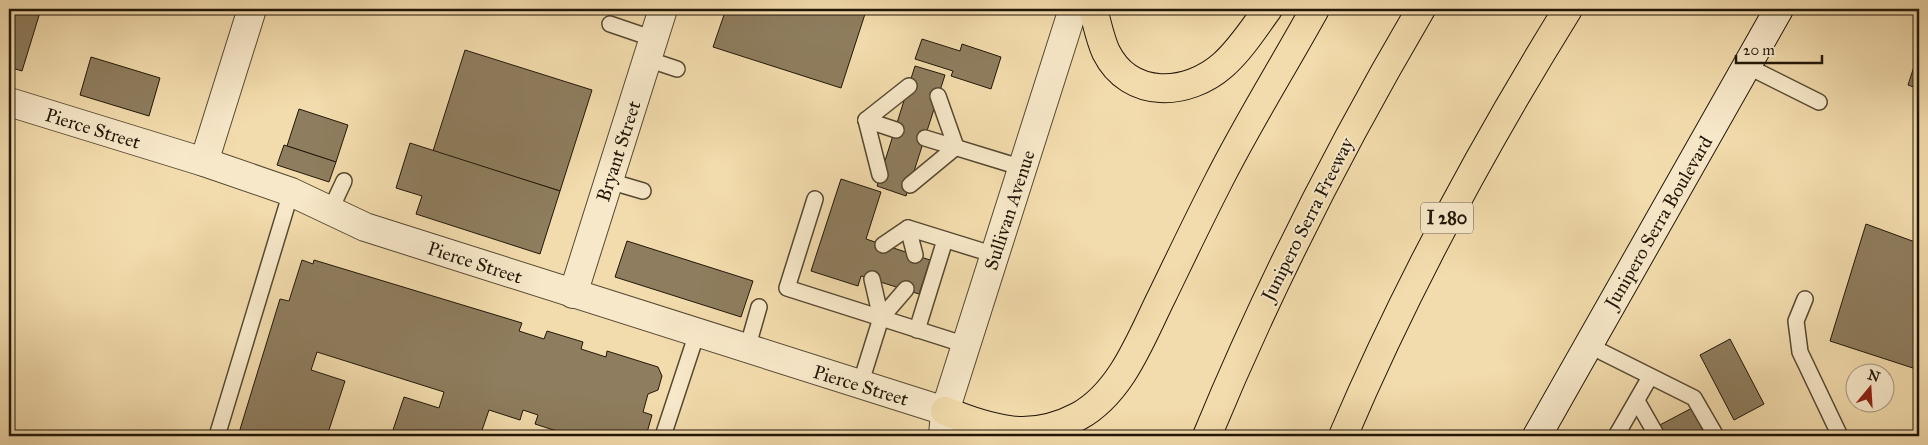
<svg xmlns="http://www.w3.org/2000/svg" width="1928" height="445" font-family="'IM FELL Great Primer',serif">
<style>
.building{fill:#8e7d5e;stroke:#221709}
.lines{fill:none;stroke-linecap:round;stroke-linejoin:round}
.service-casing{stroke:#564832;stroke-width:18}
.minor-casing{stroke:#564832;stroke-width:30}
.tertiary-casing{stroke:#564832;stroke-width:30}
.secondary-casing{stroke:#221709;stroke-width:30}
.motorway-casing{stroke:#221709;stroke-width:30}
.service{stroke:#f7e8c9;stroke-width:15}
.minor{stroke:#f7e8c9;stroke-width:28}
.tertiary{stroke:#f7e8c9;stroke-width:28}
.secondary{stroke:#f7e8c9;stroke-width:28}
.motorway{stroke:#f2dbac;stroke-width:28}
.labels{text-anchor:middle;stroke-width:4;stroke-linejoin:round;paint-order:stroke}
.shield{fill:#f7e8c9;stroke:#625643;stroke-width:1}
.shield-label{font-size:18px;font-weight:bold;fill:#221709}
.street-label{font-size:19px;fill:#221709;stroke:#f7e8c9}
</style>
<rect width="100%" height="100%" fill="#f2dbac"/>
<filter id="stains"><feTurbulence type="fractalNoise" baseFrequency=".004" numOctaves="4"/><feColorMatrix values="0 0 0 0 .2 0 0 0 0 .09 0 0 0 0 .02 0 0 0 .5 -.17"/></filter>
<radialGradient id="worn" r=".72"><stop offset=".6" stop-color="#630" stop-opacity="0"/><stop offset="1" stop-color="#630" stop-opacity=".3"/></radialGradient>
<!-- building -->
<g class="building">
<polygon points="9,9 41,9 22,71 9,67"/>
<polygon points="726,9 847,9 865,14 841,88 713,47"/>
<polygon points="922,39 960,51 962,44 1001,57 991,89 951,76 953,71 915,59"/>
<polygon points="465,50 592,90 560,191 433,151"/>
<polygon points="1919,51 1919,89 1908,85"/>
<polygon points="91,57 160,78 149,116 80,95"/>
<polygon points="915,66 945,75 906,196 877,186"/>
<polygon points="299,109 348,125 336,162 287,146"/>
<polygon points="410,143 560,191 540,254 416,214 422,196 396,188"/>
<polygon points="284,145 336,162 329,182 277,165"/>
<polygon points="841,179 881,192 866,239 930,260 919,294 861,276 858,286 811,271"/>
<polygon points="1866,224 1915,242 1919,228 1919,370 1830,341"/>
<polygon points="627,241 753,281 741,317 615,277"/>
<polygon points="302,260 313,264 314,260 522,323 519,331 544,339 547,331 583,342 581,349 606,357 607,351 658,367 662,376 658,390 648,394 643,412 652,415 646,436 572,436 535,424 538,415 523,410 520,420 489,410 480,436 391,436 404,397 439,408 444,392 317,352 311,370 345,381 327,436 238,436 280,299 289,301"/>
<polygon points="1730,339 1764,404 1734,420 1700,355"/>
<polygon points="1692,408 1707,436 1639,436"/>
</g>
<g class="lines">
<!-- service casing -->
<g class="service-casing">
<g id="service">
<polyline points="610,24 654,39"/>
<polyline points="647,59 677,69"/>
<polyline points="1747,66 1819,102"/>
<polyline points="938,96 956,147"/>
<polyline points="866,120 880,175"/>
<polyline points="866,120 909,86"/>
<polyline points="866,120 896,130"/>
<polyline points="925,138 1023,168"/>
<polyline points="609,181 643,191"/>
<polyline points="910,185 956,147"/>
<polyline points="815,199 787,288 966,345"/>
<polyline points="330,211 344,181"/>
<polyline points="883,245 908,228"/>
<polyline points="915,255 908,228 995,255"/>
<polyline points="872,279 881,318"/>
<polyline points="1805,299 1796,321 1800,352 1840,436"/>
<polyline points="917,330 945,240"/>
<polyline points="1588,345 1694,398 1716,436"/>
<polyline points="747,349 759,307"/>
<polyline points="860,385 881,318 906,289"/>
<polyline points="1637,401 1657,436"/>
<polyline points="217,436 291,192"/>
<polyline points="663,436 697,333"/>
<polyline points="1616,436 1650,377"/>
</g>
</g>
<!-- minor casing -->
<g class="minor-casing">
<g id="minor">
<polyline points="9,102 204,162 291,192 365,227 945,411"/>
<polyline points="204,162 252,9"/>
<polyline points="573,294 663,9"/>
</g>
</g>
<!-- tertiary casing -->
<g class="tertiary-casing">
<polyline id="tertiary" points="943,436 945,411 1073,9"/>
</g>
<!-- secondary casing -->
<g class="secondary-casing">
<polyline id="secondary" points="1537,436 1779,9"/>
</g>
<!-- motorway casing -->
<g class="motorway-casing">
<g id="motorway">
<path d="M1093 9C1097 23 1100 39 1106 52 1130 100 1188 96 1223 65 1241 49 1254 28 1268 9"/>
<path d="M945 411C994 430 1030 442 1079 416 1122 392 1141 338 1162 296 1180 259 1198 221 1217 184 1247 124 1283 67 1315 9"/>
<path d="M1207 436C1268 288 1340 147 1421 9"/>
<path d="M1343 436C1406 288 1483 146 1568 9"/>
</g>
</g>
<!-- service -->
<use href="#service" class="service"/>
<!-- minor -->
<use href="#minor" class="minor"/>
<!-- tertiary -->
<use href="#tertiary" class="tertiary"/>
<!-- secondary -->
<use href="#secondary" class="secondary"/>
<!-- motorway -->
<use href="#motorway" class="motorway"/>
</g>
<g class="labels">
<!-- shield labels -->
<rect class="shield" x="1421" y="202.5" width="52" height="31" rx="4"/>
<g class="shield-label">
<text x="1447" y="224">I 280</text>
</g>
<!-- street labels -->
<g class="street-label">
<text transform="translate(93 128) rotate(17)" y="7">Pierce Street</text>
<text transform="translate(618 151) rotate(-72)" y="7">Bryant Street</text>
<text transform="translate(1009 210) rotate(-72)" y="7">Sullivan Avenue</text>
<text transform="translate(1307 219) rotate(-63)" y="7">Junipero Serra Freeway</text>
<text transform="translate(1658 222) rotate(-60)" y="7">Junipero Serra Boulevard</text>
<text transform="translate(475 262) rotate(18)" y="7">Pierce Street</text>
<text transform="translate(861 385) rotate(17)" y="7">Pierce Street</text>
</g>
</g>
<!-- margin -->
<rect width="1928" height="445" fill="none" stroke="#f2dbac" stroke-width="30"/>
<rect x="10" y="10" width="1908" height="425" fill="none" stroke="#221709" stroke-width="2.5"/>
<rect x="15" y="15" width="1898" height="415" fill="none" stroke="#221709"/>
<!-- north arrow -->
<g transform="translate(1870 388) rotate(18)"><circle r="24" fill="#f7e8c9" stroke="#a2947c"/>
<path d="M0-4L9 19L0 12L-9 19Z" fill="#8f2418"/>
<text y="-8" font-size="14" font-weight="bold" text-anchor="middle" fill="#221709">N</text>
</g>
<!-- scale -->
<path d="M1736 55v8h86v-8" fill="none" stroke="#221709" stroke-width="2.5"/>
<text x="1743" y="55" font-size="15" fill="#221709" stroke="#f7e8c9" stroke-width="4" paint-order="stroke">20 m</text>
<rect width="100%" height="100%" filter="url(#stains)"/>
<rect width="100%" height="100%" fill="url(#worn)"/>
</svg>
